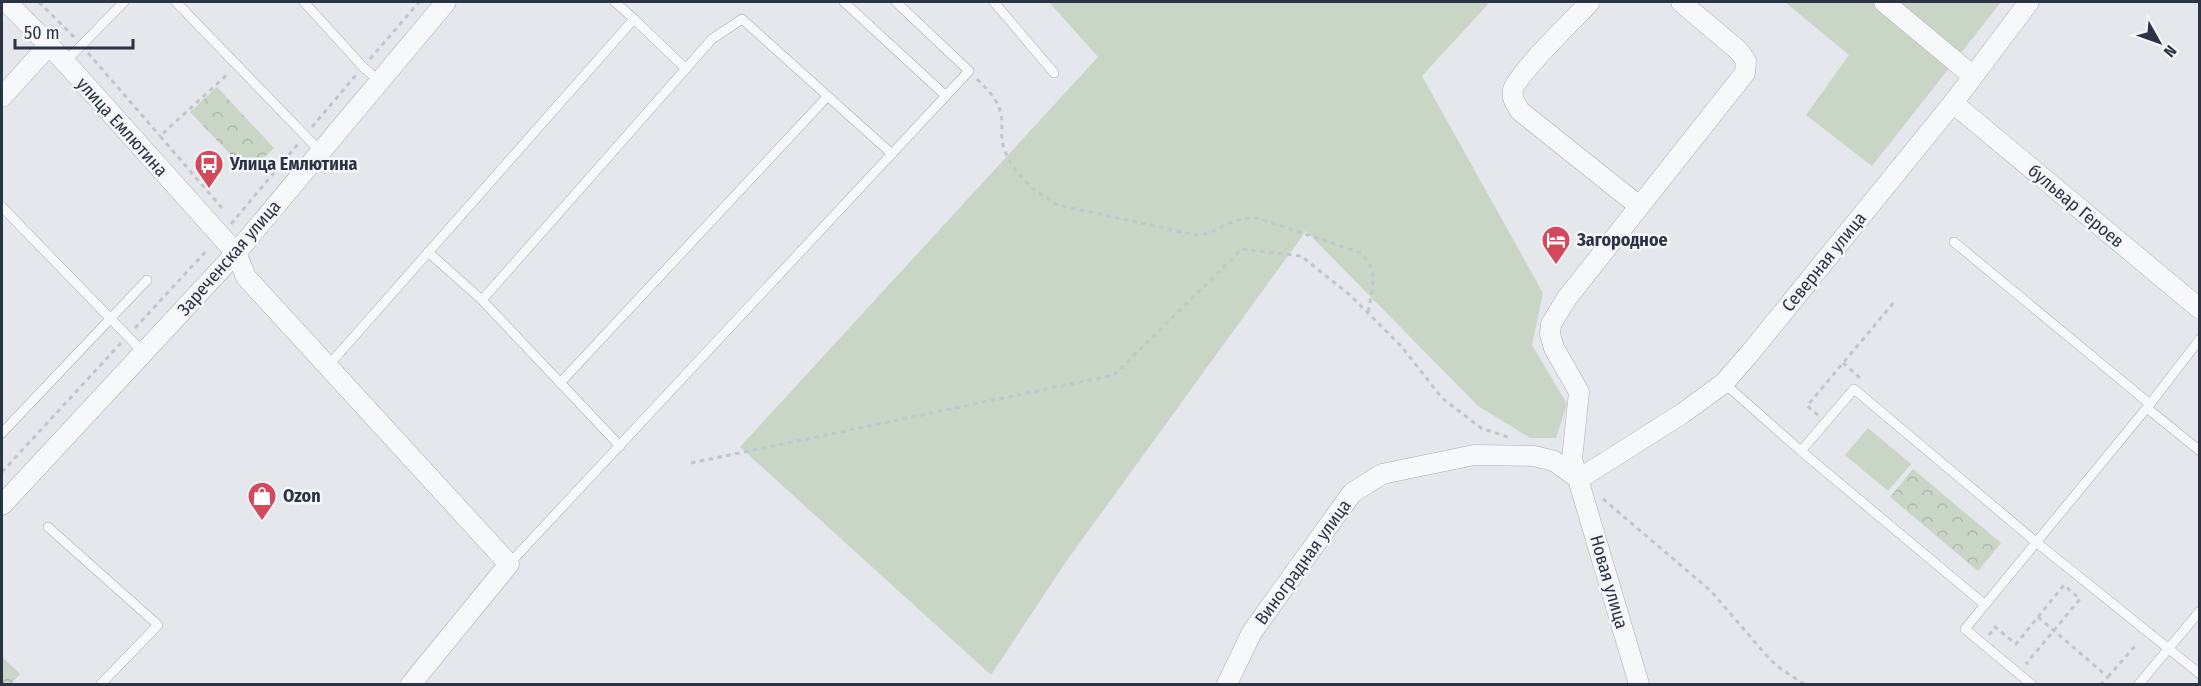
<svg xmlns="http://www.w3.org/2000/svg" width="2201" height="686" font-family="'Fira Sans Condensed',sans-serif">
<style>
.green{fill:#c9d6c5}
.park{fill:url(#park-crowns)}
.lines{fill:none;stroke-linecap:round;stroke-linejoin:round}
.lane-casing{stroke:#a9aeb7;stroke-width:10}
.street-casing{stroke:#a9aeb7;stroke-width:21}
.path{stroke:#c2c5cb;stroke-width:3;stroke-dasharray:4.5 4.5;stroke-linecap:butt}
.lane{stroke:#f7f8fa;stroke-width:9}
.street{stroke:#f7f8fa;stroke-width:20}
.labels{text-anchor:middle;stroke-width:5;stroke-linejoin:round;paint-order:stroke}
.street-label{font-size:18px;fill:#2b3445;stroke:#f4f6f9}
.poi-label{font-size:18px;font-weight:bold;fill:#2b3445;stroke:#f4f6f9;text-anchor:start}
</style>
<defs>
<pattern id="park-crowns" width="20" height="18" patternUnits="userSpaceOnUse" patternTransform="scale(1.5)"><rect width="20" height="18" fill="#c9d6c5"/><path d="M2 6a3 3 0 1 1 6 0M12 15a3 3 0 1 1 6 0" fill="none" stroke="#adb8ab"/></pattern>
</defs>
<rect width="100%" height="100%" fill="#e4e7ec"/>
<!-- green -->
<g class="green">
<polygon points="1049,2 1490,2 1422,76 1543,293 1532,345 1567,404 1556,438 1530,438 1478,406 1306,231 1065,563 991,675 740,447 1098,57"/>
<polygon points="1785,2 2001,2 1872,166 1806,115 1849,55"/>
<polygon points="1868,428 1911,464 1888,491 1845,455"/>
</g>
<!-- park -->
<g class="park">
<polygon points="217,87 274,148 248,173 190,112"/>
<polygon points="1913,469 2001,543 1978,571 1890,497"/>
<polygon points="2,657 20,674 11,684 2,684"/>
</g>
<g class="lines">
<!-- lane casing -->
<g class="lane-casing">
<g id="lane">
<polyline points="176,2 320,151"/>
<polyline points="304,2 363,67 379,81"/>
<polyline points="844,2 946,96"/>
<polyline points="994,2 1054,73"/>
<polyline points="634,19 686,69"/>
<polyline points="65,62 124,2"/>
<polyline points="2,207 144,353"/>
<polyline points="1954,242 2150,404"/>
<polyline points="428,252 482,300"/>
<polyline points="328,366 634,19 615,2"/>
<polyline points="560,383 827,97"/>
<polyline points="1724,383 1801,451 1984,604"/>
<polyline points="2147,408 2200,451"/>
<polyline points="2,433 147,280"/>
<polyline points="620,446 482,300 712,39 742,19 892,154"/>
<polyline points="1801,451 1854,389 2036,542 2200,674"/>
<polyline points="48,527 158,625 101,684"/>
<polyline points="509,564 969,71 896,2"/>
<polyline points="2031,684 1965,629 2150,404 2200,339"/>
<polyline points="2139,684 2200,611"/>
</g>
</g>
<!-- street casing -->
<g class="street-casing">
<g id="street">
<polyline points="7,2 65,62 236,253 246,277 509,564 411,684"/>
<path d="M1590 2C1576 17 1517 74 1513 90 1511 98 1516 104 1520 111L1639 206"/>
<polyline points="1884,2 1973,76"/>
<polyline points="2,97 49,45"/>
<polyline points="1953,103 2200,309"/>
<polyline points="1579,479 1683,413 1724,383 1750,353 1953,103 2029,2"/>
<polyline points="2,505 236,253 446,2"/>
<polyline points="1227,684 1252,632 1352,493 1382,474 1474,455 1534,456 1554,461 1579,479"/>
<polyline points="1639,684 1572,459 1579,392 1554,348 1550,334 1551,324 1567,298 1745,73 1746,61 1739,51 1681,2"/>
</g>
</g>
<!-- path -->
<g class="path">
<polyline points="39,2 74,37"/>
<polyline points="88,53 160,136"/>
<polyline points="370,59 419,2"/>
<path d="M977 79C991 93 1001 103 1002 122 1002 129 1001 138 1003 145 1011 173 1034 191 1058 205L1196 235C1214 235 1225 222 1243 219 1247 218 1253 218 1258 218L1361 253C1380 273 1372 289 1368 313"/>
<polyline points="312,127 356,75"/>
<polyline points="222,208 160,136 229,73"/>
<polyline points="231,224 298,144"/>
<polyline points="135,328 208,249"/>
<polyline points="1843,363 1860,378"/>
<polyline points="1818,415 1807,406 1895,301"/>
<polyline points="691,463 1114,375 1242,249 1301,256 1350,295 1402,347 1442,398 1481,428 1508,437"/>
<polyline points="2,472 121,343"/>
<polyline points="1603,499 1711,591 1766,655 1777,666 1804,684"/>
<polyline points="2038,617 2108,677 2101,684"/>
<polyline points="1989,635 1995,627 2016,644 2064,585 2080,599 2026,664"/>
<polyline points="2108,677 2135,646"/>
</g>
<!-- lane -->
<use href="#lane" class="lane"/>
<!-- street -->
<use href="#street" class="street"/>
</g>
<!-- icons -->
<defs>
<g id="bus-pin" transform="scale(1.5)"><path d="M0 17L-7.5 6A9.5 9.5 0 1 1 7.5 6Z" fill="#d1495b" stroke="#f4f6f9"/><path d="M-5-6H5V4H4V6H2V4H-2V6H-4V4H-5ZM-3.5-4V0h7V-4ZM-3.5 1.2v1.5H-2V1.2ZM2 1.2v1.5H3.5V1.2Z" fill="#fff"/></g>
<g id="hotel-pin" transform="scale(1.5)"><path d="M0 17L-7.5 6A9.5 9.5 0 1 1 7.5 6Z" fill="#d1495b" stroke="#f4f6f9"/><path d="M-6-4.5h1.5V1H6V5H4.5V3h-9V5H-6ZM-4 0a1.8 1.8 0 1 1 3.6 0ZM.5 0V-2.5h3Q6-2.5 6 0Z" fill="#fff"/></g>
<g id="shop-pin" transform="scale(1.5)"><path d="M0 17L-7.5 6A9.5 9.5 0 1 1 7.5 6Z" fill="#d1495b" stroke="#f4f6f9"/><path d="M-5-2.5h2.3a2.7 3.5 0 0 1 5.4 0H5L5.5 6h-11ZM-1.5-2.5h3a1.5 2.3 0 0 0-3 0Z" fill="#fff"/></g>
</defs>
<g fill-rule="evenodd">
<use href="#bus-pin" x="209" y="164"/>
<use href="#hotel-pin" x="1556" y="240"/>
<use href="#shop-pin" x="262" y="496"/>
</g>
<g class="labels">
<!-- street labels -->
<g class="street-label">
<text transform="translate(122 127) rotate(48)" y="6">улица Емлютина</text>
<text transform="translate(2076 206) rotate(40)" y="6">бульвар Героев</text>
<text transform="translate(229 258) rotate(-49)" y="6">Зареченская улица</text>
<text transform="translate(1824 262) rotate(-51)" y="6">Северная улица</text>
<text transform="translate(1303 562) rotate(-54)" y="6">Виноградная улица</text>
<text transform="translate(1609 582) rotate(74)" y="6">Новая улица</text>
</g>
<!-- poi labels -->
<g class="poi-label">
<text x="230" y="170">Улица Емлютина</text>
<text x="1577" y="246">Загородное</text>
<text x="283" y="502">Ozon</text>
</g>
</g>
<!-- border -->
<rect width="2201" height="686" fill="none" stroke="#2b3445" stroke-width="6"/>
<!-- north arrow -->
<g transform="translate(2159 42) rotate(130)" stroke="#f4f6f9" stroke-width="4.5" paint-order="stroke">
<path d="M0-4.5L10 22L0 15L-10 22Z" fill="#2b3445"/>
<text y="-9" font-size="16" font-weight="bold" text-anchor="middle" fill="#2b3445">N</text>
</g>
<!-- scale -->
<path d="M15 39v9h118v-9" fill="none" stroke="#2b3445" stroke-width="3"/>
<text x="24" y="39" font-size="18" fill="#2b3445" stroke="#f4f6f9" stroke-width="4.5" paint-order="stroke">50 m</text>
</svg>
